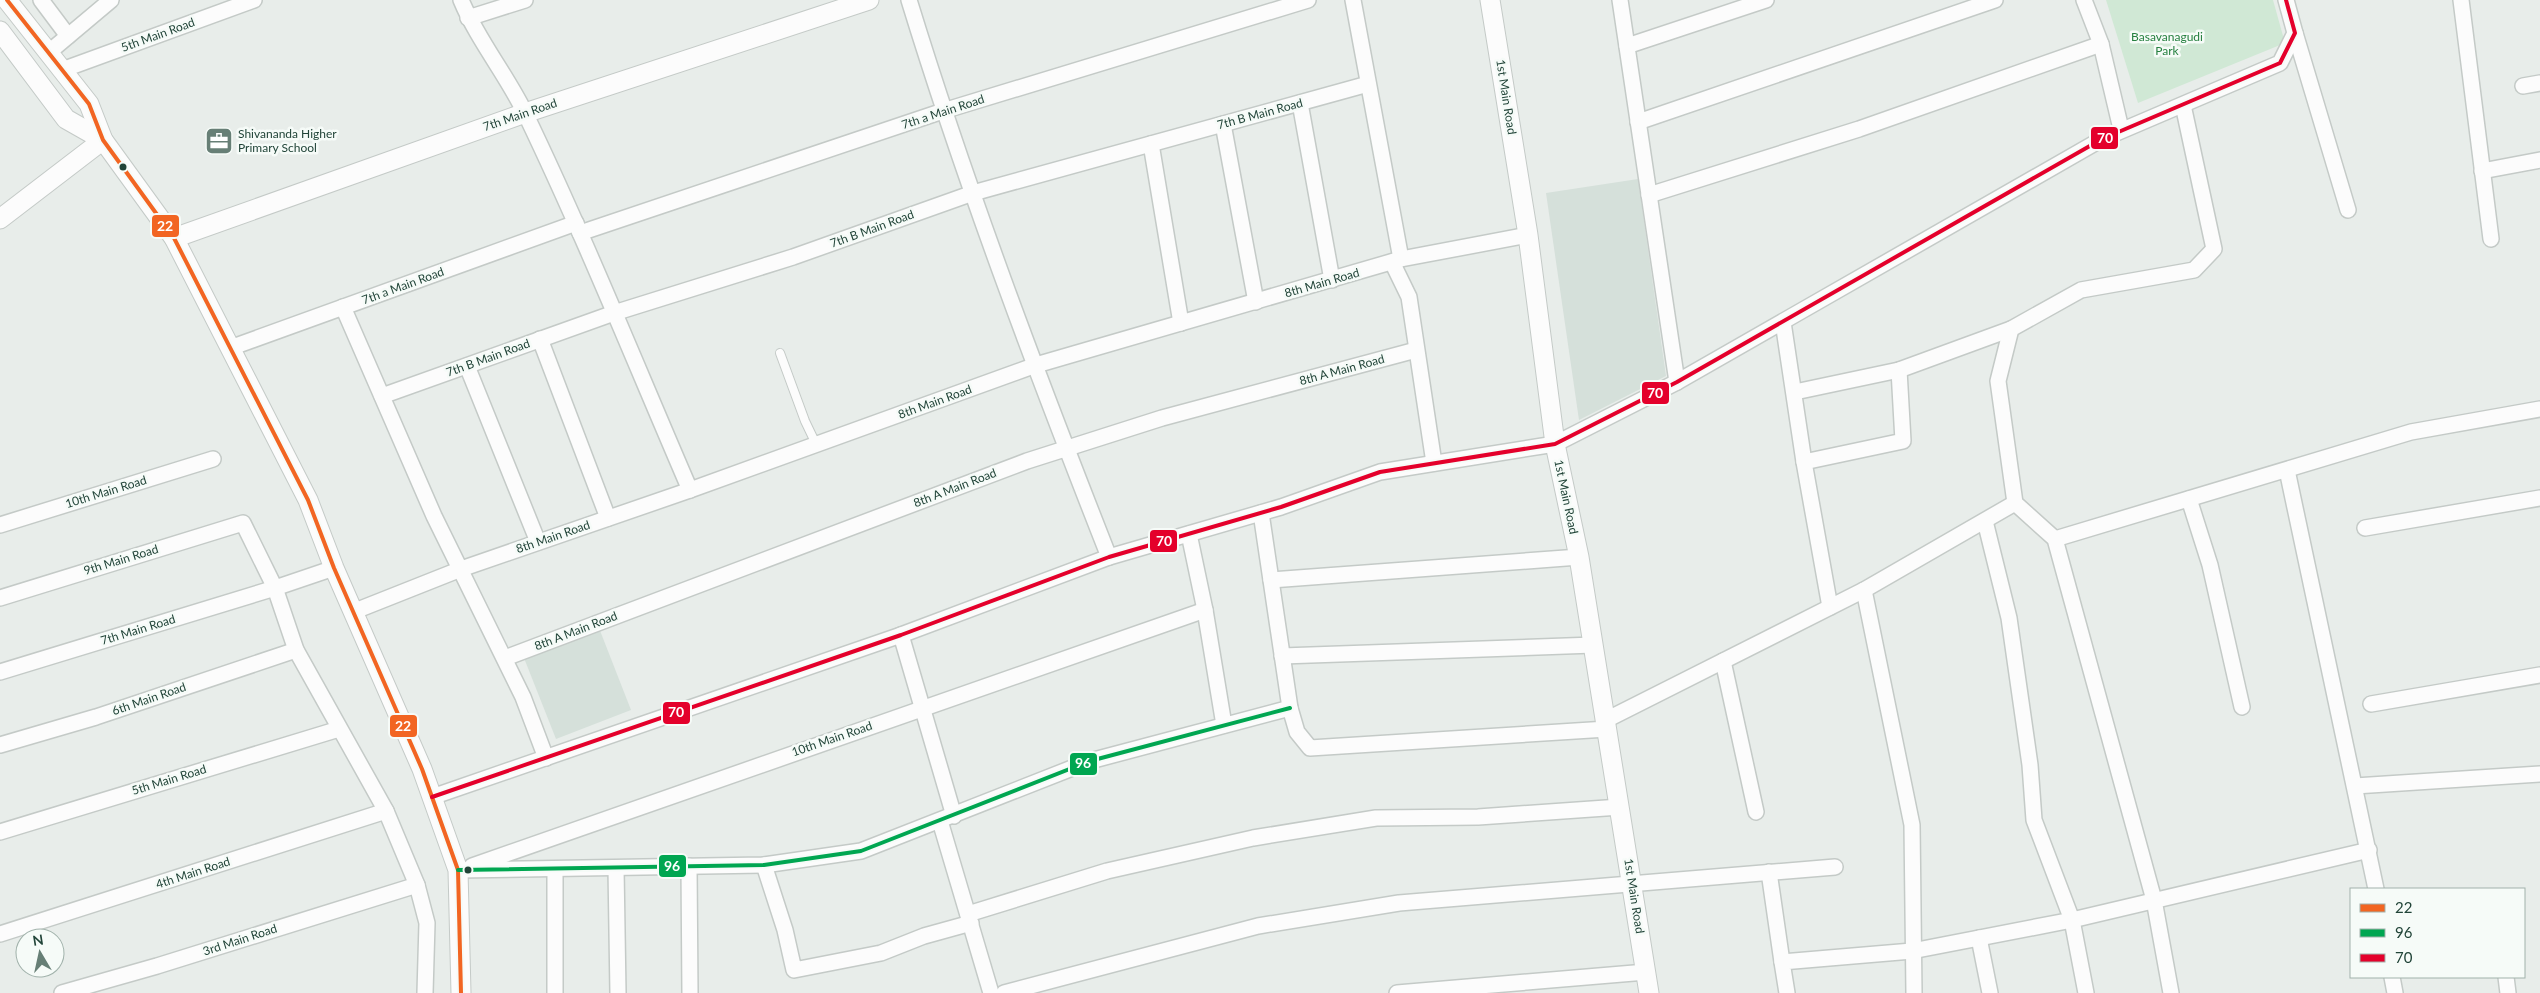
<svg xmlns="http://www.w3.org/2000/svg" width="2540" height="993" font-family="Lato,sans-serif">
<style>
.built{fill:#d5e0da}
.green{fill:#d0e8d5}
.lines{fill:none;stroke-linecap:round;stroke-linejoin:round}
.service-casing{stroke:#c4cac7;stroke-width:10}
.minor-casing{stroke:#c4cac7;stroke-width:18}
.tertiary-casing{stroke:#c4cac7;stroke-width:21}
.service{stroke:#fcfcfc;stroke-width:8}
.minor{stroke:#fcfcfc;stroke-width:15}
.tertiary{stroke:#fcfcfc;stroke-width:19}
.bus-1-casing{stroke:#f6fbf8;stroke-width:8}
.bus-2-casing{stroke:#f6fbf8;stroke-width:8}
.bus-3-casing{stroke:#f6fbf8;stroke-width:8}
.bus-1{stroke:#f26522;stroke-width:4}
.bus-2{stroke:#00a651;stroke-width:4}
.bus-3{stroke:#e4002b;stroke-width:4}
.bus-dot{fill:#214438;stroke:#f6fbf8;stroke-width:2}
.labels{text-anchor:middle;stroke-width:5;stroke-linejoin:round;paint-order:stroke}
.street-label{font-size:12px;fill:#214438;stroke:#f6fbf8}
.park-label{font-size:12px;fill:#268040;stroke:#f6fbf8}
.poi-label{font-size:12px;fill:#214438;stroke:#f6fbf8;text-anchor:start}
.line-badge{stroke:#f6fbf8;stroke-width:2}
.badge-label{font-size:14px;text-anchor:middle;font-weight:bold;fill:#fff}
</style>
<rect width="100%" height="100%" fill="#e8edea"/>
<!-- built -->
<g class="built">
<polygon points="1638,179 1666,376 1579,420 1546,193"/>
<polygon points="599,628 631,710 556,739 524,658"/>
</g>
<!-- green -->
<polygon class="green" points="2106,0 2273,0 2285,43 2138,103"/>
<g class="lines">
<!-- service casing -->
<g class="service-casing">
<polyline id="service" points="780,353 805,421 816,444"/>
</g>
<!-- minor casing -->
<g class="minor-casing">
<g id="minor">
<polyline points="41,0 68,36"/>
<path d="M461 0C478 41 507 75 526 115 585 238 636 365 690 490"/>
<path d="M909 0C967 189 1037 374 1109 557"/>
<polyline points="1353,0 1401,259"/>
<polyline points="1620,0 1677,382"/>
<polyline points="2084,0 2101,44 2121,129"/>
<polyline points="2461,0 2491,239"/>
<polyline points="468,18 525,0"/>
<polyline points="2295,33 2348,210"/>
<polyline points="1627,46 1766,0"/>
<polyline points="48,53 111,0"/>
<polyline points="62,70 254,0"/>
<polyline points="2523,86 2540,83"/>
<polyline points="1300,103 1332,280"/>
<polyline points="1638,122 1995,0"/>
<polyline points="1223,124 1256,302"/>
<polyline points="1151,144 1181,323"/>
<polyline points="2482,171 2540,160"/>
<polyline points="1649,195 1859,129 2101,44"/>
<polyline points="580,233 943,111 1308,0"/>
<polyline points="1392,262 1409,297 1434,463"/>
<polyline points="343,307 434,516 523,697 546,758"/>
<polyline points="1783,322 1804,462 1830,607"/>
<polyline points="540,339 608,518"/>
<polyline points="230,348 576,223"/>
<polyline points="467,366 538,542"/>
<polyline points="1795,392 1899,370 2011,329"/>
<polyline points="382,396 614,313 793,257 973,193 1368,84"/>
<polyline points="1804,462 1903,441 1899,370"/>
<polyline points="2287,470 2376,889"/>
<polyline points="2189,499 2210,565 2242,707"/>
<polyline points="1261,513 1290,708 1297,732 1310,748 1607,729"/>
<polyline points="1985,521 2009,618 2030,765 2034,820 2072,920 2086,993"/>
<polyline points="0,525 213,459"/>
<polyline points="2365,528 2540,498"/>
<polyline points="1189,534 1205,610 1224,725"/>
<polyline points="2055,539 2411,432 2540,409"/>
<polyline points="1271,580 1579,557"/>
<polyline points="1864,590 1912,825 1914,993"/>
<polyline points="0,598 243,523 275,588 296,650 386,811 417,885 427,923 425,993"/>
<polyline points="355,611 461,569 690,490 1036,365 1401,259 1528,235"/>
<polyline points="901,635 954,816"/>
<polyline points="1282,656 1594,645"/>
<polyline points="505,658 1027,461 1162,418 1416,350"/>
<polyline points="1723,661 1756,812"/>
<polyline points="0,672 275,588 334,568"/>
<polyline points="2371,704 2540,675"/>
<polyline points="1606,720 1864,590 2015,503"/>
<polyline points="0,745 96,717 296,650"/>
<polyline points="2355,786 2540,774"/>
<polyline points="432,797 901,635 1109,557 1281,507 1380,472 1555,444 1677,382 2102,139 2280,63 2295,33 2286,0"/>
<polyline points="940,821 991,993"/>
<polyline points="0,832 339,729"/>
<polyline points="764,865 785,930 794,970 881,953 924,936 971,923"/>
<polyline points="472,866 1205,610"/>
<polyline points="689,866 690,993"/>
<polyline points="616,868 618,993"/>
<polyline points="458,870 764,865 861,851 1090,761 1290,708"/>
<polyline points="1769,872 1782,962"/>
<polyline points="968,914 1107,871 1253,838 1376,818 1478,817 1620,807"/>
<polyline points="0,934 386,811"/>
<polyline points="1979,938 1990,993"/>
<polyline points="2392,977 2395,993"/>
<polyline points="2506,977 2508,993"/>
<polyline points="62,993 157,966 417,885"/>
<polyline points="555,993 555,869"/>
<polyline points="1004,993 1258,926 1399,903 1835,867"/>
<polyline points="1397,993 1646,972"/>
<polyline points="1787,993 1782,962 1912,951 2072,920 2369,850"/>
<polyline points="2171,993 2154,900 2055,539 2015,503 1998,381 2011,329 2081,290 2194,270 2214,249 2183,105"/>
</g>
</g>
<!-- tertiary casing -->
<g class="tertiary-casing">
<g id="tertiary">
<polyline points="7,0 89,104 103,140 174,238 308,500 334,568 422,769 458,870 461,993"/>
<polyline points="1490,0 1528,235 1555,444 1579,557 1649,993"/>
<polyline points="0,31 66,119 103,140"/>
<polyline points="0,219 103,140"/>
<polyline points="174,238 525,113 869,0"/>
</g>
</g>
<!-- service -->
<use href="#service" class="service"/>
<!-- minor -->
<use href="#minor" class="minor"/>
<!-- tertiary -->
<use href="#tertiary" class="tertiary"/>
<!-- bus-1 casing -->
<g class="bus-1-casing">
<polyline id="bus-1" points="7,0 89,104 103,140 174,238 308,500 334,568 422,769 458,870 461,993"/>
</g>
<!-- bus-2 casing -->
<g class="bus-2-casing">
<polyline id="bus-2" points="458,870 764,865 861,851 1090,761 1290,708"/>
</g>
<!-- bus-3 casing -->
<g class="bus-3-casing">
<polyline id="bus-3" points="432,797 901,635 1109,557 1281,507 1380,472 1555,444 1677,382 2102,139 2280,63 2295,33 2286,0"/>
</g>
<!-- bus-1 -->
<use href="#bus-1" class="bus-1"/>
<!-- bus-2 -->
<use href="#bus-2" class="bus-2"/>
<!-- bus-3 -->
<use href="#bus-3" class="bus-3"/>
</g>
<!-- icons -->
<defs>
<g id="office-square" transform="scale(1.4375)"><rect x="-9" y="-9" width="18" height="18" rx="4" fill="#677f76" stroke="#f6fbf8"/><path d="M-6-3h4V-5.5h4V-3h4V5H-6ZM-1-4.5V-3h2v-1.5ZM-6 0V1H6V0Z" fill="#fff"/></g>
</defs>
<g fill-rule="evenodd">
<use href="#office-square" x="219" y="141"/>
</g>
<!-- markers -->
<g class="bus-dot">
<circle cx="123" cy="167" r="4.5"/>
<circle cx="468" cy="870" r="4.5"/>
</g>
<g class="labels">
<!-- street labels -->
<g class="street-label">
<text transform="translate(158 35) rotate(-20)" y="4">5th Main Road</text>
<text transform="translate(1506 97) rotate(81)" y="4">1st Main Road</text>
<text transform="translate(943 112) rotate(-18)" y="4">7th a Main Road</text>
<text transform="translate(1260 114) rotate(-15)" y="4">7th B Main Road</text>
<text transform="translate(520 115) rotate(-19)" y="4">7th Main Road</text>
<text transform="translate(872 229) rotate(-20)" y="4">7th B Main Road</text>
<text transform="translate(1322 283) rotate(-16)" y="4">8th Main Road</text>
<text transform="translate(403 286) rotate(-20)" y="4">7th a Main Road</text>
<text transform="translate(488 358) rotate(-20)" y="4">7th B Main Road</text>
<text transform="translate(1342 370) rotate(-15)" y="4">8th A Main Road</text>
<text transform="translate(935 402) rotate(-20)" y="4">8th Main Road</text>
<text transform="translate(955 488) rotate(-21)" y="4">8th A Main Road</text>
<text transform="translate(106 492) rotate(-17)" y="4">10th Main Road</text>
<text transform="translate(1566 497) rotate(78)" y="4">1st Main Road</text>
<text transform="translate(553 537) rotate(-19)" y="4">8th Main Road</text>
<text transform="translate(121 560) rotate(-17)" y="4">9th Main Road</text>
<text transform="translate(138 630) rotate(-17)" y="4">7th Main Road</text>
<text transform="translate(576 631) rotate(-21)" y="4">8th A Main Road</text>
<text transform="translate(149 699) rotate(-19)" y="4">6th Main Road</text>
<text transform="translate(832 739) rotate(-19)" y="4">10th Main Road</text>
<text transform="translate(169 780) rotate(-17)" y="4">5th Main Road</text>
<text transform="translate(193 873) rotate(-18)" y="4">4th Main Road</text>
<text transform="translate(1634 896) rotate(81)" y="4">1st Main Road</text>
<text transform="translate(240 940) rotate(-18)" y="4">3rd Main Road</text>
</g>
<!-- park labels -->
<g class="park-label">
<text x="2167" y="41">Basavanagudi<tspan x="2167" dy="14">Park</tspan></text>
</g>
<!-- poi labels -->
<g class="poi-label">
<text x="238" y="138">Shivananda Higher<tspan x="238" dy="14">Primary School</tspan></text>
</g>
</g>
<g class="line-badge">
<rect x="2090" y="126" width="29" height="24" rx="5" fill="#e4002b"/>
<rect x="151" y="214" width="29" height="24" rx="5" fill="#f26522"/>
<rect x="1641" y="381" width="29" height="24" rx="5" fill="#e4002b"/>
<rect x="1149" y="529" width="29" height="24" rx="5" fill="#e4002b"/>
<rect x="662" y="701" width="29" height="24" rx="5" fill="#e4002b"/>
<rect x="389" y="714" width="29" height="24" rx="5" fill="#f26522"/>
<rect x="1069" y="752" width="29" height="24" rx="5" fill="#00a651"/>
<rect x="658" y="854" width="29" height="24" rx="5" fill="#00a651"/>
</g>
<g class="badge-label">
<text x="2105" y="143">70</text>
<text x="165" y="231">22</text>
<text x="1655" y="398">70</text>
<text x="1164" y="546">70</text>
<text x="676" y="717">70</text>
<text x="403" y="731">22</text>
<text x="1083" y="768">96</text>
<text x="672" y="871">96</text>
</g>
<!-- legend -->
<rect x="2350" y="888" width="175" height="90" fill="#f6fbf8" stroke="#a1b2ab"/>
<rect x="2360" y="904" width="25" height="8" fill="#f26522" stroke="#a1b2ab"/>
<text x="2395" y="913" font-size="15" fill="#214438">22</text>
<rect x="2360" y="929" width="25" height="8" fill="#00a651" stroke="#a1b2ab"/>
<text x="2395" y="938" font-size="15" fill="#214438">96</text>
<rect x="2360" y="954" width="25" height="8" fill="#e4002b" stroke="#a1b2ab"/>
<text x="2395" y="963" font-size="15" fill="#214438">70</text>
<!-- north arrow -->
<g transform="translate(40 953) rotate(351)"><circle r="24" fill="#f6fbf8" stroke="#a1b2ab"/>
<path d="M0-4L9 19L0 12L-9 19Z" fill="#677f76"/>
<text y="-8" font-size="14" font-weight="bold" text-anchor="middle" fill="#214438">N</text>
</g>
</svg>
